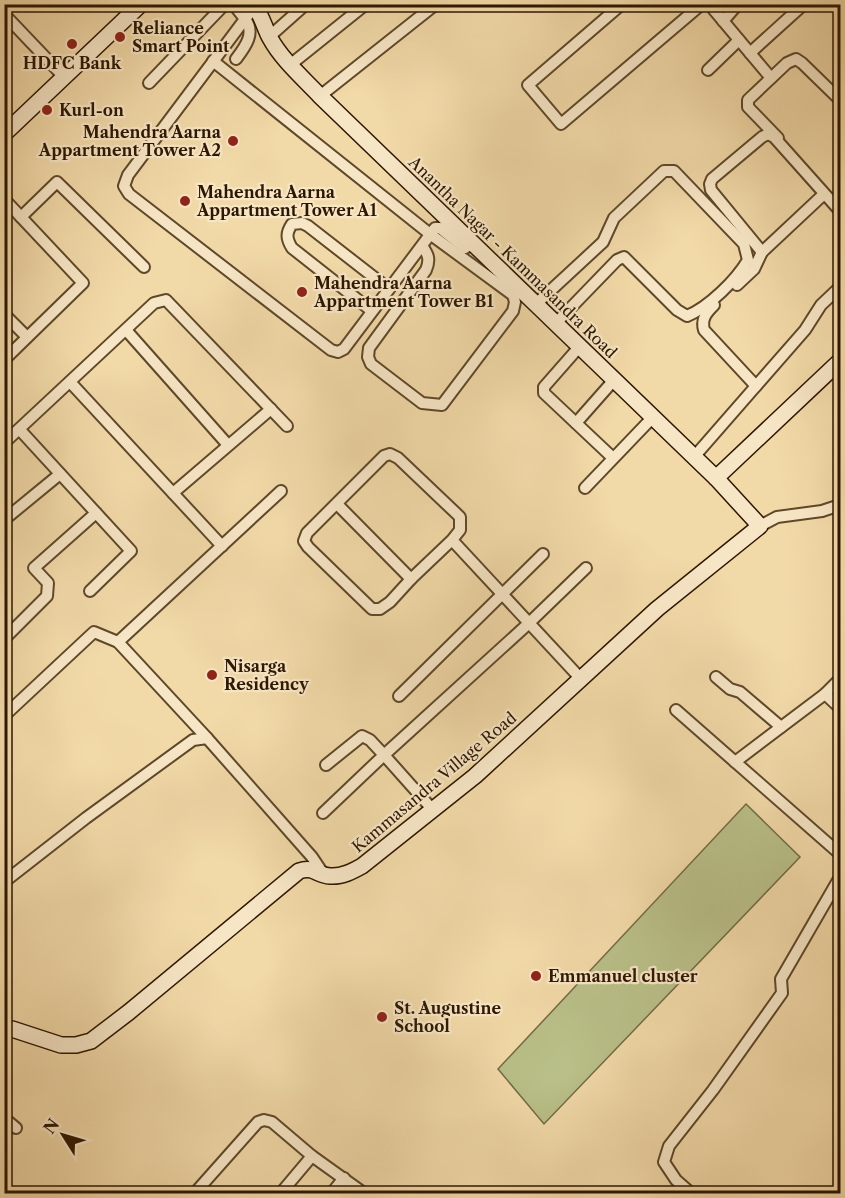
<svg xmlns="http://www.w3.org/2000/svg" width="845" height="1198" font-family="'Libre Caslon Text',serif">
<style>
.green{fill:#b9bf88;stroke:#736b44;stroke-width:1.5}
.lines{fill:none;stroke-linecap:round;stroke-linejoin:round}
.street-casing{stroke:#5e482a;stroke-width:14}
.secondary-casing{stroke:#2d1700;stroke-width:18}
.street{stroke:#f7e6c6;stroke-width:10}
.secondary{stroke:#f7e6c6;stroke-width:15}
.poi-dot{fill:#8f2418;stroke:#f7e6c6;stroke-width:2}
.labels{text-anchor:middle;stroke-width:4.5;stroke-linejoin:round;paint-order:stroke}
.poi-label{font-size:16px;font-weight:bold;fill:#2d1700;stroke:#f7e6c6;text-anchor:start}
.street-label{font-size:16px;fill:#2d1700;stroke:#f7e6c6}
</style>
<rect width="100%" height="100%" fill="#f2d9a8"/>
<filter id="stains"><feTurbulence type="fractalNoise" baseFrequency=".00333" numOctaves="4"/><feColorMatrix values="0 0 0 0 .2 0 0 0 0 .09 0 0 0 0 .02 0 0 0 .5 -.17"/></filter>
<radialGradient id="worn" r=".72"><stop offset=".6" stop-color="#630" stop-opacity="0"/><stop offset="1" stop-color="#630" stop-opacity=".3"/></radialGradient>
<!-- green -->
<polygon class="green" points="746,804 800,857 544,1124 498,1069"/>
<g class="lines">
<!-- street casing -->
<g class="street-casing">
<g id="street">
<polyline points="233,4 245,19 128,175 124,186 129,194 331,350 338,352 344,349 435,228 440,228 465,248 473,243"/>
<polyline points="622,4 528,85 561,124 702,4"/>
<polyline points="709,4 750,53 804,4"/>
<polyline points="4,14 64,77"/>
<polyline points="723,21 738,4"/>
<polyline points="269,37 306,4"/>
<polyline points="750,53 771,78"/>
<path d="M236 59C245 47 256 33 245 19L249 14"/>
<path d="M213 61 430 234 513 295 515 302 513 311 442 405 422 403 371 364 368 357 369 348 426 270C430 260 429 255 422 246"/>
<polyline points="290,65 366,4"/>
<polyline points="708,70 739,40"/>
<polyline points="149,83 225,4"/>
<polyline points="320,96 436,4"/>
<polyline points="778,138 748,107 748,100 787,63 796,59 802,63 840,100"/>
<polyline points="4,199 83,283 4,360"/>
<polyline points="21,217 57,182 144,267"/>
<polyline points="762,252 824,194"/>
<polyline points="737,285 754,269 762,252 711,190 710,184 712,179 762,137 768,134 774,137 840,211"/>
<path d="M536 304 603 242 614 218 664 171H674L744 244 748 260C736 280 709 307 687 316L677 310 624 257 617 260 556 323"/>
<path d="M372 311 292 248C286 238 286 233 292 224L302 223 308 226 389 289"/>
<polyline points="4,314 27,337"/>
<polyline points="126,330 228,445"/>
<polyline points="580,346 544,387 544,393 613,458"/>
<polyline points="70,382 222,546"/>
<polyline points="756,386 805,330 821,305 840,287"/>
<polyline points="576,423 614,380"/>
<polyline points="20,430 131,551 90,591"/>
<polyline points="4,443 154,303 166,300 287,426"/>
<path d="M694 457 756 386 704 330C701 319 706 313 714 305"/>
<polyline points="585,488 653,417"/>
<polyline points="173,493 271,409"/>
<polyline points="337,504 411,579"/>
<polyline points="4,520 60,474"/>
<polyline points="760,526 777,517 822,511 840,505"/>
<polyline points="452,540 460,530 460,517 398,458 390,454 384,456 307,533 304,541 308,547 372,609 380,609 390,602 411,579 452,540 582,680"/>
<polyline points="4,639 47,596 48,583 34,568 96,513"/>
<polyline points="118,642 281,491"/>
<polyline points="716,677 730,689 740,692 781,727"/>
<polyline points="825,694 840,708"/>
<polyline points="399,696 543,554"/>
<polyline points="676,710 840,854"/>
<polyline points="4,716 94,632 118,642 207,738"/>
<polyline points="735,762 825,694 840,679"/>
<polyline points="433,810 384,755 528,624 586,568"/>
<polyline points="323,813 384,755 370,740 362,736 326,765"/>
<polyline points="4,882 86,818 193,740 207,738 312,857 324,875"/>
<polyline points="4,1118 16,1128"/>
<polyline points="194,1194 258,1122 264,1120 272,1122 312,1156 365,1194"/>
<polyline points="280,1194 312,1156"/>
<polyline points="331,1194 344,1178"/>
<polyline points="692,1194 676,1180 664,1162 669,1146 713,1090 782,993 781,979 840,877"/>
</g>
</g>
<!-- secondary casing -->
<g class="secondary-casing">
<g id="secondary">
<polyline points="4,134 141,4"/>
<polyline points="716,478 840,361"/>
<path d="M4 1029H12L61 1045H76L91 1041 129 1012 299 871C314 866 316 875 330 876 342 877 353 871 362 866L475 776 657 609 760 526 716 478 320 96C303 78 282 60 270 38 264 27 262 15 253 4"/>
</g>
</g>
<!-- street -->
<use href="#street" class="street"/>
<!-- secondary -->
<use href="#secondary" class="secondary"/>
</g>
<!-- markers -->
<g class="poi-dot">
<circle cx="120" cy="37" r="6"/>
<circle cx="72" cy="44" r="6"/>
<circle cx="47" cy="110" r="6"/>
<circle cx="233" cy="141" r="6"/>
<circle cx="185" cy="201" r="6"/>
<circle cx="302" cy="292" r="6"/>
<circle cx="212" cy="675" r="6"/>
<circle cx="536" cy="976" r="6"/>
<circle cx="382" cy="1017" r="6"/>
</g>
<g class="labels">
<!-- poi labels -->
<g class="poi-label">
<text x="132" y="34">Reliance<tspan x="132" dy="18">Smart Point</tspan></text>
<text x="72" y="69" text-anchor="middle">HDFC Bank</text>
<text x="59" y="116">Kurl-on</text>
<text x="221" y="138" text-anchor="end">Mahendra Aarna<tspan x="221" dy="18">Appartment Tower A2</tspan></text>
<text x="197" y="198">Mahendra Aarna<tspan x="197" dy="18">Appartment Tower A1</tspan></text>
<text x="314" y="289">Mahendra Aarna<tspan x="314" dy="18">Appartment Tower B1</tspan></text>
<text x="224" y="672">Nisarga<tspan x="224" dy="18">Residency</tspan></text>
<text x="548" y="982">Emmanuel cluster</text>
<text x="394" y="1014">St. Augustine<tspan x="394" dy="18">School</tspan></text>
</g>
<!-- street labels -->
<g class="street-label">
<text transform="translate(513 257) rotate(44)" y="6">Anantha Nagar - Kammasandra Road</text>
<text transform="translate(434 782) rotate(-40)" y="6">Kammasandra Village Road</text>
</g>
</g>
<!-- margin -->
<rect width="845" height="1198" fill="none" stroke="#f2d9a8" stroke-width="24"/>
<rect x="6" y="6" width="833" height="1186" fill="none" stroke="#2d1700" stroke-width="3"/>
<rect x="12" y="12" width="821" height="1174" fill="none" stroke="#2d1700" stroke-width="1.5"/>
<!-- north arrow -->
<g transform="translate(63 1135) rotate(307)" stroke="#f7e6c6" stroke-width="4.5" paint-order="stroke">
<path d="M0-4.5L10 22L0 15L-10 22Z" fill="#2d1700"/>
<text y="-9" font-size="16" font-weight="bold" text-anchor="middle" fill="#2d1700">N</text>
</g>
<rect width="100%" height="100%" filter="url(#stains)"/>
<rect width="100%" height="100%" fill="url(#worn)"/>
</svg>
